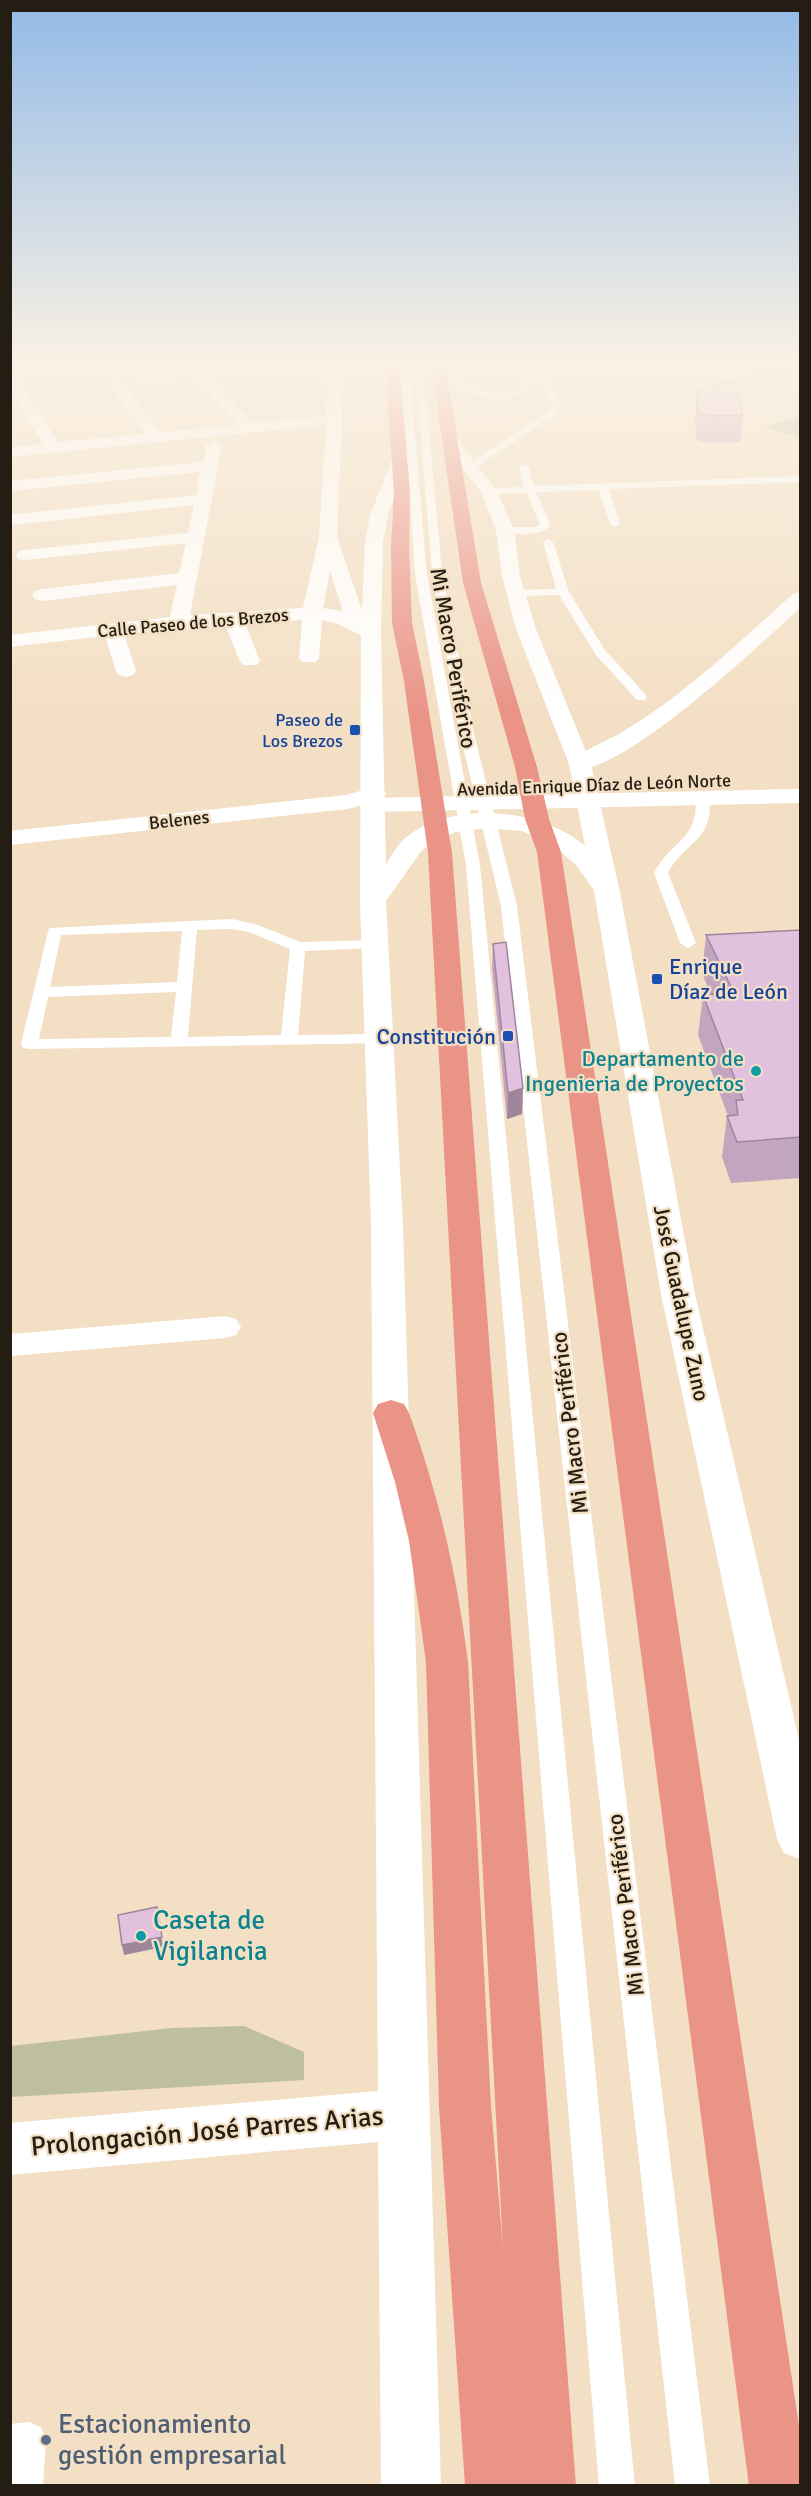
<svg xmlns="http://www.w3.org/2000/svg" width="811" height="2496" font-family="Signika,sans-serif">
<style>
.green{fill:#bdbfa0}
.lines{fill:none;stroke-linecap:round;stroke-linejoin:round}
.service{fill:#fff;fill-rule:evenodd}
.pedestrian{fill:#fff;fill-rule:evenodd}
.minor{fill:#fff;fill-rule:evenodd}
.tertiary{fill:#fff;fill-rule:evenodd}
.secondary{fill:#fff;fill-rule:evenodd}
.motorway{fill:#ea9387;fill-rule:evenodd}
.wall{fill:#c2a6bf}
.shaded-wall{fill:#9e879b}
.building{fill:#e2c1de;stroke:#9e879b;stroke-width:1.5}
.transit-dot{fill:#1a4fb4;stroke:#f3dfc4;stroke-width:2}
.culture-dot{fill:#0f9aa8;stroke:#f3dfc4;stroke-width:2}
.service-dot{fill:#5c6f8a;stroke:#f3dfc4;stroke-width:2}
.labels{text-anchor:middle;stroke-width:4.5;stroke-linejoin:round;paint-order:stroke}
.far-street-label{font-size:18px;fill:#241d13;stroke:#f3dfc4}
.far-transit-label{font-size:18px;fill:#164399;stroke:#f3dfc4;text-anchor:end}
.street-label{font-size:22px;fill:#241d13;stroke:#f3dfc4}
.transit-label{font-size:22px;fill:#164399;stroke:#f3dfc4;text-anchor:start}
.culture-label{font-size:22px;fill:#0d838f;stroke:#f3dfc4;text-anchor:end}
.near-culture-label{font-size:27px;fill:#0d838f;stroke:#f3dfc4;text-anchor:start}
.near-street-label{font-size:27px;fill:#241d13;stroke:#f3dfc4}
.near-service-label{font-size:27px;fill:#4e5e75;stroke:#f3dfc4;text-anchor:start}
</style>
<rect width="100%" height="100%" fill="#f3dfc4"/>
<!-- green -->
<g class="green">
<polygon points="768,364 800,364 800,374 766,377 748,366"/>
<polygon points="800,416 800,438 764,427"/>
<polygon points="244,2026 304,2052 304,2080 11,2097 11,2046 172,2028"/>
</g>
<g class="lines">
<!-- service -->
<g class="service">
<polygon points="401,364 409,364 427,574 480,865 635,2486 599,2486 466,865 415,574"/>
<polygon points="415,364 423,364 442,573 474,734 517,906 710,2486 675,2486 501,906 460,734 432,573"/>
<path d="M543 364 550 366 544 372 561 406 555 415 474 468H468V464L549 411 553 406 538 378C507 415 473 396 437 376V372H443C463 383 497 405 519 388 529 381 534 371 543 364Z"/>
<polygon points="664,364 706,364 702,367 668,367"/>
<path d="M524 464 529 467 534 486 800 476V482L609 489 620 524 615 527 610 524 599 490 536 492 551 526C539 536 516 535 501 532L500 530 505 527H536L540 525 527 493 489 494 484 491 489 488 524 487 519 467Z"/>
<polygon points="548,539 553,542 569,592 605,650 645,694 647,697 645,700 637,700 596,655 559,595 515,596 509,593 515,590 556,589 543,542"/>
<path d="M702 794 709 798C715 840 684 842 668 873L696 943 688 948 680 943 654 873C670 841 700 839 695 798Z"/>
<path d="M232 919 258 925 300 942 382 940 384 943 382 946 376 948 305 951 298 1035 380 1034 388 1039 386 1043 29 1049 23 1048 21 1044 49 928ZM232 929 249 932 290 949 281 1035 188 1037 197 930ZM182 931 177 982 50 987 61 935ZM176 992 171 1037 39 1039 48 997Z"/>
<polygon points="29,2422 41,2427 46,2439 43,2486 10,2486 10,2424"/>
</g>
<!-- pedestrian -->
<polygon class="pedestrian" points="225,1316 236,1319 241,1327 236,1335 225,1338 10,1356 10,1334"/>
<!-- minor -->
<g class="minor">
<path d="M118 364C123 364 130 363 134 365 148 372 150 379 167 370L169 364H183L179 375C157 386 134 385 118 364Z"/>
<path d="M327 364H341L342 420 337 537 366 622 381 633 378 637C361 641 343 622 322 620L319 658 316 662H302L299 658 302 620 245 623 260 661 257 665H243L240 661 225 625 124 634 136 671 133 675 126 677 119 675 116 671 105 636 10 647V635L170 617 177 585 42 601 35 599 32 595 35 591 42 589 179 573 186 543 25 560 19 559 16 555 19 551 25 550 188 533 194 505 12 525 10 515 196 495 200 472 10 491V481L203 462 206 445 214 440 222 445 190 615 303 608 319 537 326 425 10 457V447L43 444 10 391V375L15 376 58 442 146 434 109 386 116 382 121 383 161 432 238 425 196 379 203 375 208 376 253 423 326 416ZM330 571 343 611 323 608Z"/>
<path d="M800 592V608C764 641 617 780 572 769L569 764C577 752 610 740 624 731 686 694 739 642 793 594Z"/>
<polygon points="374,787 382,789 386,794 382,799 348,809 10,845 10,831 346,795"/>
</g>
<!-- tertiary -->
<polygon class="tertiary" points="800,789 800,803 373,812 365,810 361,805 365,800 373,798"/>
<!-- secondary -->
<path class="secondary" d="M452 438 458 440 497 491 514 530 520 576 536 629 591 764 620 892 695 1294 800 1744V1859L784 1853 777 1839 661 1294 594 890 576 865 553 845 522 831 487 828 455 832 422 850 386 901 403 1226 441 2486H381L378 2142 10 2175V2123L378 2091 371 1226 360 901 361 633 365 542 370 515 394 455H406L408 458 388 515 383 542 381 633 386 865C390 857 395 849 401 842 446 799 541 807 585 846L569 764 516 629 502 576 496 530 481 492 444 443Z"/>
<!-- motorway -->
<g class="motorway">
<path d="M385 364H399L410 492 409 546 412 623 424 681 452 853 576 2486H465L439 2106 426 1662 409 1541 395 1482 373 1413 378 1404 391 1400 404 1404 409 1413C439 1495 457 1576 468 1662L491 2106 503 2248 428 853 404 681 392 623 391 546 394 492Z"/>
<polygon points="431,364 445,364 481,583 537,767 549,819 561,852 800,2432 800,2486 749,2486 537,852 525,819 515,767 463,583"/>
</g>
</g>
<!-- wall -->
<g class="wall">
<polygon points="697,390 743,415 740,442 708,443 696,440 695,417"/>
<polygon points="801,930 801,1178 731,1183 722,1157 727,1116 728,1116 698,1035 703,995 711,995 702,973 706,935"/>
<polygon points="493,944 523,1088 522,1114 507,1119 492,968"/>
</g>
<!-- shaded-wall -->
<g class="shaded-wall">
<polygon points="523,1088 522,1114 507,1119 508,1093"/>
<polygon points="157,1907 163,1947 124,1955 122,1945"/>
</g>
<!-- building -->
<g class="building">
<polygon points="734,380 743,415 711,416 698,413 697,390"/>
<polygon points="801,930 801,1137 737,1142 727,1116 738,1115 736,1100 743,1100 703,995 734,993 706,935"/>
<polygon points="506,942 523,1088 508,1093 493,944"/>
<polygon points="157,1907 162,1937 122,1945 118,1915"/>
</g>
<!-- sky -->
<linearGradient id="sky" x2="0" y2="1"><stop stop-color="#92bae7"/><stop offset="0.51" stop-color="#faf1e4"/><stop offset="1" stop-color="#faf1e4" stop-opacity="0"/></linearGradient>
<rect width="811" height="714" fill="url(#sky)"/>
<!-- markers -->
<g class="transit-dot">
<rect x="349" y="724" width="12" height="12" rx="3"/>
<rect x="651" y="973" width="12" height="12" rx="3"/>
<rect x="502" y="1030" width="12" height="12" rx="3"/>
</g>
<g class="culture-dot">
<circle cx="756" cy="1071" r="6"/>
<circle cx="141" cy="1936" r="6"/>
</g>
<circle class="service-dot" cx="46" cy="2440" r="6"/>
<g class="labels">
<!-- far-street labels -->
<g class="far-street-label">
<text transform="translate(193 623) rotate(-5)" y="6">Calle Paseo de los Brezos</text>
<text transform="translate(594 785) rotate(-2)" y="6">Avenida Enrique Díaz de León Norte</text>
<text transform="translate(179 820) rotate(-6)" y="6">Belenes</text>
</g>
<!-- far-transit labels -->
<g class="far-transit-label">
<text x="343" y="726">Paseo de<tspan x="343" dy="21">Los Brezos</tspan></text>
</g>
<!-- street labels -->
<g class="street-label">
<text transform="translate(454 658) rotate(80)" y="8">Mi Macro Periférico</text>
<text transform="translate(682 1303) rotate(78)" y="8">José Guadalupe Zuno</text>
<text transform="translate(569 1423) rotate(-97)" y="8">Mi Macro Periférico</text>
<text transform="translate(625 1905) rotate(-97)" y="8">Mi Macro Periférico</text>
</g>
<!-- transit labels -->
<g class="transit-label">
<text x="669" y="974">Enrique<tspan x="669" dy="25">Díaz de León</tspan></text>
<text x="496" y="1044" text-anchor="end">Constitución</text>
</g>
<!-- culture labels -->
<g class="culture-label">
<text x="744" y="1066">Departamento de<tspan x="744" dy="25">Ingenieria de Proyectos</tspan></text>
</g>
<!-- near-culture labels -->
<g class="near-culture-label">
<text x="153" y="1929">Caseta de<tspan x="153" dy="31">Vigilancia</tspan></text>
</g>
<!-- near-street labels -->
<g class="near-street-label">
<text transform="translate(207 2131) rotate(-5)" y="9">Prolongación José Parres Arias</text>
</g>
<!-- near-service labels -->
<g class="near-service-label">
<text x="58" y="2433">Estacionamiento<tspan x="58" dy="31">gestión empresarial</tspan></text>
</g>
</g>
<!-- border -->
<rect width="811" height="2496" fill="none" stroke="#241d13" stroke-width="24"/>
</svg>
